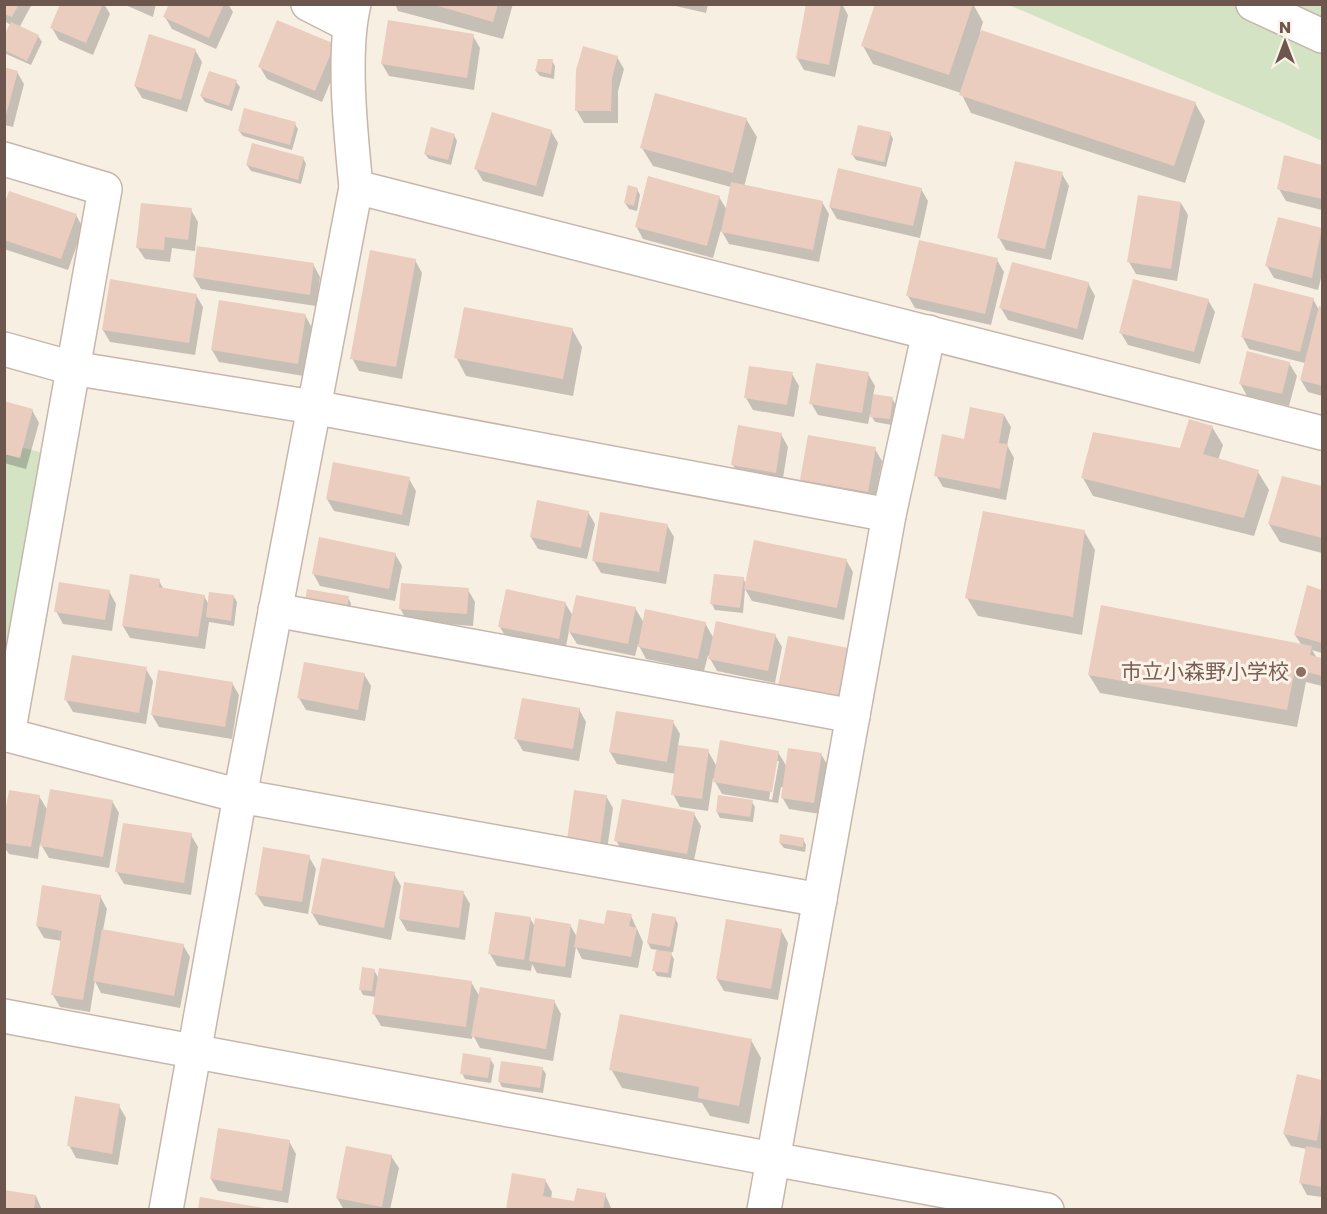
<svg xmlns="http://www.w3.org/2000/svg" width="1327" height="1214" font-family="Poppins,'Noto Sans JP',sans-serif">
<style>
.green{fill:#d3e3c4}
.shadow{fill:#0003;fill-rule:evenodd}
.building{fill:#eacdbf}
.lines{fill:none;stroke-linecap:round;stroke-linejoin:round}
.minor-casing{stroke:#c7b6ac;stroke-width:36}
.tertiary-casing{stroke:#c7b6ac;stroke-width:36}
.minor{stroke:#fff;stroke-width:33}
.tertiary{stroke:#fff;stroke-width:33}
.education-dot{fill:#8d6e63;stroke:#fcf3e8;stroke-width:2}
.labels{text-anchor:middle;stroke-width:6;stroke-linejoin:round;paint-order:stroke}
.education-label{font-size:21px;fill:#785e54;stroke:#fcf3e8;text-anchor:end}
</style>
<rect width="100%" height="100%" fill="#f8efe3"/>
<!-- green -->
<g class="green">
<polygon points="1009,5 1322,5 1322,141 1283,123"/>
<polygon points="4,443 56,456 4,734"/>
</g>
<!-- shadow -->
<g class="shadow">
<polygon points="4,4 32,4 19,28 38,36 42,42 31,65 4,53 4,39 11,25 4,21"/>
<polygon points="62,4 104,4 110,14 93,55 59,40 52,28"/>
<polygon points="123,4 156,4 153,17"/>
<polygon points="170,4 228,4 233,12 216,49 172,29 165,17"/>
<polygon points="395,4 513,4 503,39 398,11"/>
<polygon points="667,4 708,4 706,13"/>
<polygon points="808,4 842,4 848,15 835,77 804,70 797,58"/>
<polygon points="877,4 973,4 983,22 980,32 1195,103 1205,121 1185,183 971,113 961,93 873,64 863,46"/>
<polygon points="389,22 473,36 480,48 474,90 389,76 382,64"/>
<polygon points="334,45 341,57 322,102 267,79 260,67"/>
<polygon points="195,50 202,62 187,112 142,98 135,86"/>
<polygon points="617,57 624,69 618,91 618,123 584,123 577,111"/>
<polygon points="552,61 555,66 554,79 540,76 536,71"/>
<polygon points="4,69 17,72 24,84 13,127 4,125"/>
<polygon points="236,82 240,87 232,111 205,102 201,96"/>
<polygon points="746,119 757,137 744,187 822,202 829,214 819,262 729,244 721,230 713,258 643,239 636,226 719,197 727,210 731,187 653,166 642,148"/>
<polygon points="295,124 298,129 292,150 243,136 239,131"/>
<polygon points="551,131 558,143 543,197 483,181 476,169"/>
<polygon points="890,133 893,139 886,167 856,160 852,154"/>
<polygon points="454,135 457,141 451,165 429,159 425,154"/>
<polygon points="1285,157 1322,167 1322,210 1286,201 1279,189"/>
<polygon points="303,158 306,164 301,184 251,171 247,165"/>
<polygon points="1062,174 1069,186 1051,260 1006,250 999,238"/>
<polygon points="637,189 640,195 637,211 629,209 625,203"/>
<polygon points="921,189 928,201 920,238 837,219 830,207"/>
<polygon points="1181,203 1188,215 1177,281 1136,274 1129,262"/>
<polygon points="4,204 76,215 83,228 68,270 4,249"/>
<polygon points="191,210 198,222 195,251 172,248 170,262 145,259 137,247"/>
<polygon points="1279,219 1322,230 1322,274 1318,290 1274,278 1267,266"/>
<polygon points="415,260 422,273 402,379 359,371 352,358"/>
<polygon points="997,260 1004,272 991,325 915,308 908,296"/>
<polygon points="313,264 320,277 316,306 201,289 194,277"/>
<polygon points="1088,283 1095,296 1083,340 1008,320 1001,308"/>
<polygon points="196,295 203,307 195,355 110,342 103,330"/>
<polygon points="1313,299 1319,310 1322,309 1322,396 1308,392 1301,380 1305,363 1249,349 1242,336"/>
<polygon points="1208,300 1215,312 1200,364 1128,345 1121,333"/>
<polygon points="305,315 312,328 304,376 219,362 212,350"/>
<polygon points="572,329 582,347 573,396 466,376 456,357"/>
<polygon points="1289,363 1297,376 1289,406 1247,396 1240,383"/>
<polygon points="792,374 799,386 794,417 753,410 746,398"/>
<polygon points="868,374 875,386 873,396 892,398 895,404 892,425 875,422 870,414 868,424 818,415 811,403"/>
<polygon points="4,403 32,410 39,423 26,469 4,463"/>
<polygon points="1004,415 1011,427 1007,445 1014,458 1006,500 943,487 936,475 965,440"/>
<polygon points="1212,427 1223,445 1218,460 1258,472 1269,490 1254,536 1093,496 1083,478 1181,449"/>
<polygon points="781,434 788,447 782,484 740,477 733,465"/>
<polygon points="875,449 882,461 874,504 809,491 802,479"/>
<polygon points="1283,478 1322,488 1322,553 1280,542 1269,524"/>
<polygon points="409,479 416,491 409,526 334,511 327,499"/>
<polygon points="588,512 595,524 587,559 538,549 531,537"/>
<polygon points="667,525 674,537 666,584 601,573 594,561"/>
<polygon points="1084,531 1095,550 1082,635 978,616 967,598"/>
<polygon points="395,554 402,566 395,601 320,586 313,573"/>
<polygon points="846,560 853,572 844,620 752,601 745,589 743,613 715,610 712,604 743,578 746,584"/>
<polygon points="159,581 164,590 204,596 209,605 234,597 237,602 234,626 209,622 205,649 130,638 123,626"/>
<polygon points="1308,587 1322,591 1322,653 1312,650 1317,658 1322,659 1322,686 1306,682 1297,727 1100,693 1089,675 1301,644 1295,635"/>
<polygon points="468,590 475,602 473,626 407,621 400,608"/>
<polygon points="109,591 116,604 112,631 63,624 56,611"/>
<polygon points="348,598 351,603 348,620 309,613"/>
<polygon points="565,603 573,616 635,608 644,623 705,623 714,639 775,635 782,647 775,683 717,671 708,655 704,671 646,659 638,644 635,656 577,644 569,631 565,651 507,639 500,627"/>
<polygon points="847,650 854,662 844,709 787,698"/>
<polygon points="146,669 153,681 146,724 73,712 66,700"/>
<polygon points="364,674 371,686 365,721 306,710 299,698"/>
<polygon points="232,683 239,695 232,739 159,727 152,715"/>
<polygon points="579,709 586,722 579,761 523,751 516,739"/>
<path d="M673 722 680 734 678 746 708 751 717 767 778 752 787 767 821 754 828 766 820 814 789 809 782 797 784 787H781L778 803 722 794 713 778 708 811 680 807 673 794 676 774 617 764 610 752ZM776 761H779L772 800 769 799Z"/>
<polygon points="39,796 48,811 112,801 119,813 109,868 49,858 40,843 38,859 9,854 4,847 4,827"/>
<polygon points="606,796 613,808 606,857 575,852"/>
<polygon points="752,802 755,807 753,822 720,818 717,812"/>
<polygon points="694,814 701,826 693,865 623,853 616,840"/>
<polygon points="191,835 198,847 191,895 124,884 117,872"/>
<polygon points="803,839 806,845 805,852 784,848 780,843"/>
<polygon points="309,857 316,869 308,914 264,906 256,894"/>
<polygon points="394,874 401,886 391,940 319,925 312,913"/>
<polygon points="405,884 463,892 470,904 465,940 407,931 400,919"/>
<polygon points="100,896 107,909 103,930 183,945 190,957 180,1008 101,993 95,981 90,1012 60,1007 53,995 62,941 44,938 37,926"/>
<polygon points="631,916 643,942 638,968 582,959 576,947 571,978 537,973 532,964 531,971 497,966 490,954 530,918 535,927 570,925 577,937"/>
<polygon points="675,918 678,924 673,952 670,952 674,959 671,978 657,976 654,970 658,950 651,949 648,943"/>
<polygon points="781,930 788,943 778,1000 724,991 717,979"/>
<polygon points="374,970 379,979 471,982 480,997 554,1001 561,1014 553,1061 480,1048 473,1035 472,1039 381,1026 374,1014 376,997 363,995 360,989"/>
<polygon points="751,1040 761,1058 749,1124 710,1116 702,1103 622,1088 611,1069"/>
<polygon points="490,1059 494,1065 491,1083 465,1079 462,1073"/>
<polygon points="542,1068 546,1074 543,1093 502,1087 499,1081"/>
<polygon points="1298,1076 1322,1082 1322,1197 1307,1195 1300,1182 1307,1149 1291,1146 1284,1134"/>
<polygon points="119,1106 126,1118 118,1165 76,1158 69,1145"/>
<polygon points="289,1141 296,1154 288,1203 218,1191 211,1179"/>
<polygon points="391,1156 399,1168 390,1210 344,1210 337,1198"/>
<polygon points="513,1175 545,1180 552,1192 551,1199 575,1203 605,1194 612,1210 507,1210"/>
<polygon points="4,1192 36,1196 42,1210 4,1210"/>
<polygon points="201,1199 262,1210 200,1210"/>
</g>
<!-- building -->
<g class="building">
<polygon points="4,4 19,4 12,17 4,14"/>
<polygon points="60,4 103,4 86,43 50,28"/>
<polygon points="169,4 224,4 209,38 163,17"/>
<polygon points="431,4 498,4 493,22"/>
<polygon points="806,4 841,4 829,65 796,58"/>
<polygon points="875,4 973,4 949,75 861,46"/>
<polygon points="277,20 335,44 315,91 258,67"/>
<polygon points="388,20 474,34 467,78 381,64"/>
<polygon points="11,22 39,35 27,61 4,50 4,35"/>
<polygon points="981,30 1196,102 1174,166 959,95"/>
<polygon points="149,34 196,49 181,100 134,86"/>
<polygon points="583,46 618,56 612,78 611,111 575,111 576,70"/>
<polygon points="538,59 553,59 551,74 535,71"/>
<polygon points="4,67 18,71 6,115 4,115"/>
<polygon points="209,71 237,80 229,106 200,96"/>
<polygon points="655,93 747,118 733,173 640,148"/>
<polygon points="244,108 296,122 290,145 238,131"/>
<polygon points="492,112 552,130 536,186 474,169"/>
<polygon points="858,125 891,132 884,162 851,155"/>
<polygon points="431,127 455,134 448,160 424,154"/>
<polygon points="252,143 304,157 298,180 246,165"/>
<polygon points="1284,155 1322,165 1322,199 1277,189"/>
<polygon points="1015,161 1063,172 1045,249 997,238"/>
<polygon points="838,168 922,188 913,226 829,207"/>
<polygon points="648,176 720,196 707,246 635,227"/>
<polygon points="731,182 823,201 813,250 721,232"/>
<polygon points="628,185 638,188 634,206 624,203"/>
<polygon points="9,191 77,214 61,259 4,240 4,205"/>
<polygon points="1138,195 1181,202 1171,269 1127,262"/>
<polygon points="141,203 192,208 188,240 165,237 164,250 136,248"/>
<polygon points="1278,217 1322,228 1312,278 1265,266"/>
<polygon points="919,240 998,258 985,314 906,296"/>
<polygon points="197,246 314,263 310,295 193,277"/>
<polygon points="370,250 416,259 396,367 350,359"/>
<polygon points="1012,262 1089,282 1077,329 999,308"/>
<polygon points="110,279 197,294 189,343 102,330"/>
<polygon points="1133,279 1209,299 1194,352 1119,333"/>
<polygon points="1254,283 1314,298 1300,352 1241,337"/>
<polygon points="219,300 306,314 298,364 211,350"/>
<polygon points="1319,306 1322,307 1322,386 1300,380"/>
<polygon points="464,307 573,328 563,379 454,358"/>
<polygon points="1247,351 1290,362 1282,394 1239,384"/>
<polygon points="816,363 869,372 862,413 809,404"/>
<polygon points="749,366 793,372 787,405 744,398"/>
<polygon points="873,394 893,397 890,419 870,417"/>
<polygon points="4,401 33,409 20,458 4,454"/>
<polygon points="970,407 1004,414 999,443 1008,444 1000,489 934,476 942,434 964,439"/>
<polygon points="1189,419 1213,426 1203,454 1259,470 1244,518 1081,478 1093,432 1180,448"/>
<polygon points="738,425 782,433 776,473 731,465"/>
<polygon points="808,435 876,447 868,492 800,480"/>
<polygon points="333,462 410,477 402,515 326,499"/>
<polygon points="1282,476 1322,486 1322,538 1268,524"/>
<polygon points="537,500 589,511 581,548 530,537"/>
<polygon points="983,511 1085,530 1073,617 965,598"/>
<polygon points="600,512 668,524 659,572 592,561"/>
<polygon points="319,537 396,553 389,589 312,574"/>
<polygon points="754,540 847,559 837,608 744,589"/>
<polygon points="130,574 160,579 159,587 205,595 198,637 122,626"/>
<polygon points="714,574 744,577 740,608 710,604"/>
<polygon points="59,582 110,590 105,620 54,612"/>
<polygon points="401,583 469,588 467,614 399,609"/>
<polygon points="1307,585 1322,590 1322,643 1294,635"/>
<polygon points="307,589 349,596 346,615 304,608"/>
<polygon points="506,589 566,602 559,639 498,627"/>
<polygon points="209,592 234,595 231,621 206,617"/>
<polygon points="576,595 636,607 628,644 568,632"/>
<polygon points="1101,605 1312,646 1310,655 1322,658 1322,676 1295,669 1287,710 1088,675"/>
<polygon points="645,609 706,622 698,659 638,647"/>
<polygon points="716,621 776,634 768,671 708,659"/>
<polygon points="788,636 848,648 838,698 778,686"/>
<polygon points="72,655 147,667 139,713 64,700"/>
<polygon points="304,662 365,673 358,710 297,698"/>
<polygon points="158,670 233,682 225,727 151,715"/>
<polygon points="522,698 580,708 573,749 514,739"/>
<polygon points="616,711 674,720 667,762 609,752"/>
<polygon points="720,740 779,751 772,792 713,782"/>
<polygon points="678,745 709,749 702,799 671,795"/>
<polygon points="788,748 822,753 814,803 781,798"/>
<polygon points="50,789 113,800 103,857 40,846"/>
<polygon points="9,790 40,795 31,847 4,843 4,818"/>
<polygon points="574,790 607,795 600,845 567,840"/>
<polygon points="718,795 753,800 750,817 716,812"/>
<polygon points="622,799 695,812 687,854 614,841"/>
<polygon points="123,823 192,833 184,883 115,872"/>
<polygon points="780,834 804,838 803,847 779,843"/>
<polygon points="263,847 310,855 302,902 255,895"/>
<polygon points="322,858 395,872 384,928 311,913"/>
<polygon points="404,882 464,891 459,928 399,919"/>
<polygon points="42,885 101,895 83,1000 51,995 62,931 36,926"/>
<polygon points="607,910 632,914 629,926 637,928 631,957 574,947 579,919 604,924"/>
<polygon points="495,912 531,917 524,960 488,954"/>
<polygon points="652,913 676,917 670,947 647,943"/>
<polygon points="535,918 571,924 565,967 529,961"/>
<polygon points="726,919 782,929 771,989 716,979"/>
<polygon points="102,929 184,944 174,996 93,981"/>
<polygon points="656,950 672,952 668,973 652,971"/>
<polygon points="362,967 375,969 372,991 359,990"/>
<polygon points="379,968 472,981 466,1027 372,1014"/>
<polygon points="480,987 555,1000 546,1049 471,1036"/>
<polygon points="620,1014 752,1039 739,1106 698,1098 699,1087 609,1070"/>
<polygon points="463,1053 491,1058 488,1078 460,1074"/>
<polygon points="501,1061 543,1067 540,1088 498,1082"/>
<polygon points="1297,1074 1322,1080 1322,1108 1317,1141 1283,1134"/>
<polygon points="75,1096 120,1104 112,1154 67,1146"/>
<polygon points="218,1128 290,1140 282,1191 210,1179"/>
<polygon points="346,1146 392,1155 382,1207 336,1198"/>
<polygon points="1306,1146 1322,1149 1322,1187 1299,1183"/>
<polygon points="512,1173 546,1179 543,1196 574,1201 577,1188 606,1193 603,1209 506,1209"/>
<polygon points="4,1190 36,1195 34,1209 4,1209"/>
<polygon points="200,1197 264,1208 263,1209 198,1209"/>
</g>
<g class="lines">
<!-- minor casing -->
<g class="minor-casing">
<g id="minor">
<polyline points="308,4 349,25"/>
<polyline points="1253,4 1322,36"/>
<polyline points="4,159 105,189 8,735"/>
<polyline points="356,187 1322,433"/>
<polyline points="4,349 72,368 313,407 889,515"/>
<polyline points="275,610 853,716"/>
<polyline points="4,734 240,796 820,900"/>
<path d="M166 1210 240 796 356 187C351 136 342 53 354 4"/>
<polyline points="764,1210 889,515 929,332"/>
</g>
</g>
<!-- tertiary casing -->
<g class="tertiary-casing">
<polyline id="tertiary" points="4,1016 1047,1210"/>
</g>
<!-- minor -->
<use href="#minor" class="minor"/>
<!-- tertiary -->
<use href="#tertiary" class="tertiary"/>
</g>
<!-- markers -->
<circle class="education-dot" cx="1301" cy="672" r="6"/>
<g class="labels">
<!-- education labels -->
<g class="education-label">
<text x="1289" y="679">市立小森野小学校</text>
</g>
</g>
<!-- border -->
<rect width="1327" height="1214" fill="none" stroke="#6c564d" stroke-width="12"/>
<!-- north arrow -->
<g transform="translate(1285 42)" stroke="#fcf3e8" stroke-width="4.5" paint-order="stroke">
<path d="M0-4.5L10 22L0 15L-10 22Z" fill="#6c564d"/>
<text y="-9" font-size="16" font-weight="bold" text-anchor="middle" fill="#6c564d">N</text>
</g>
</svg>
